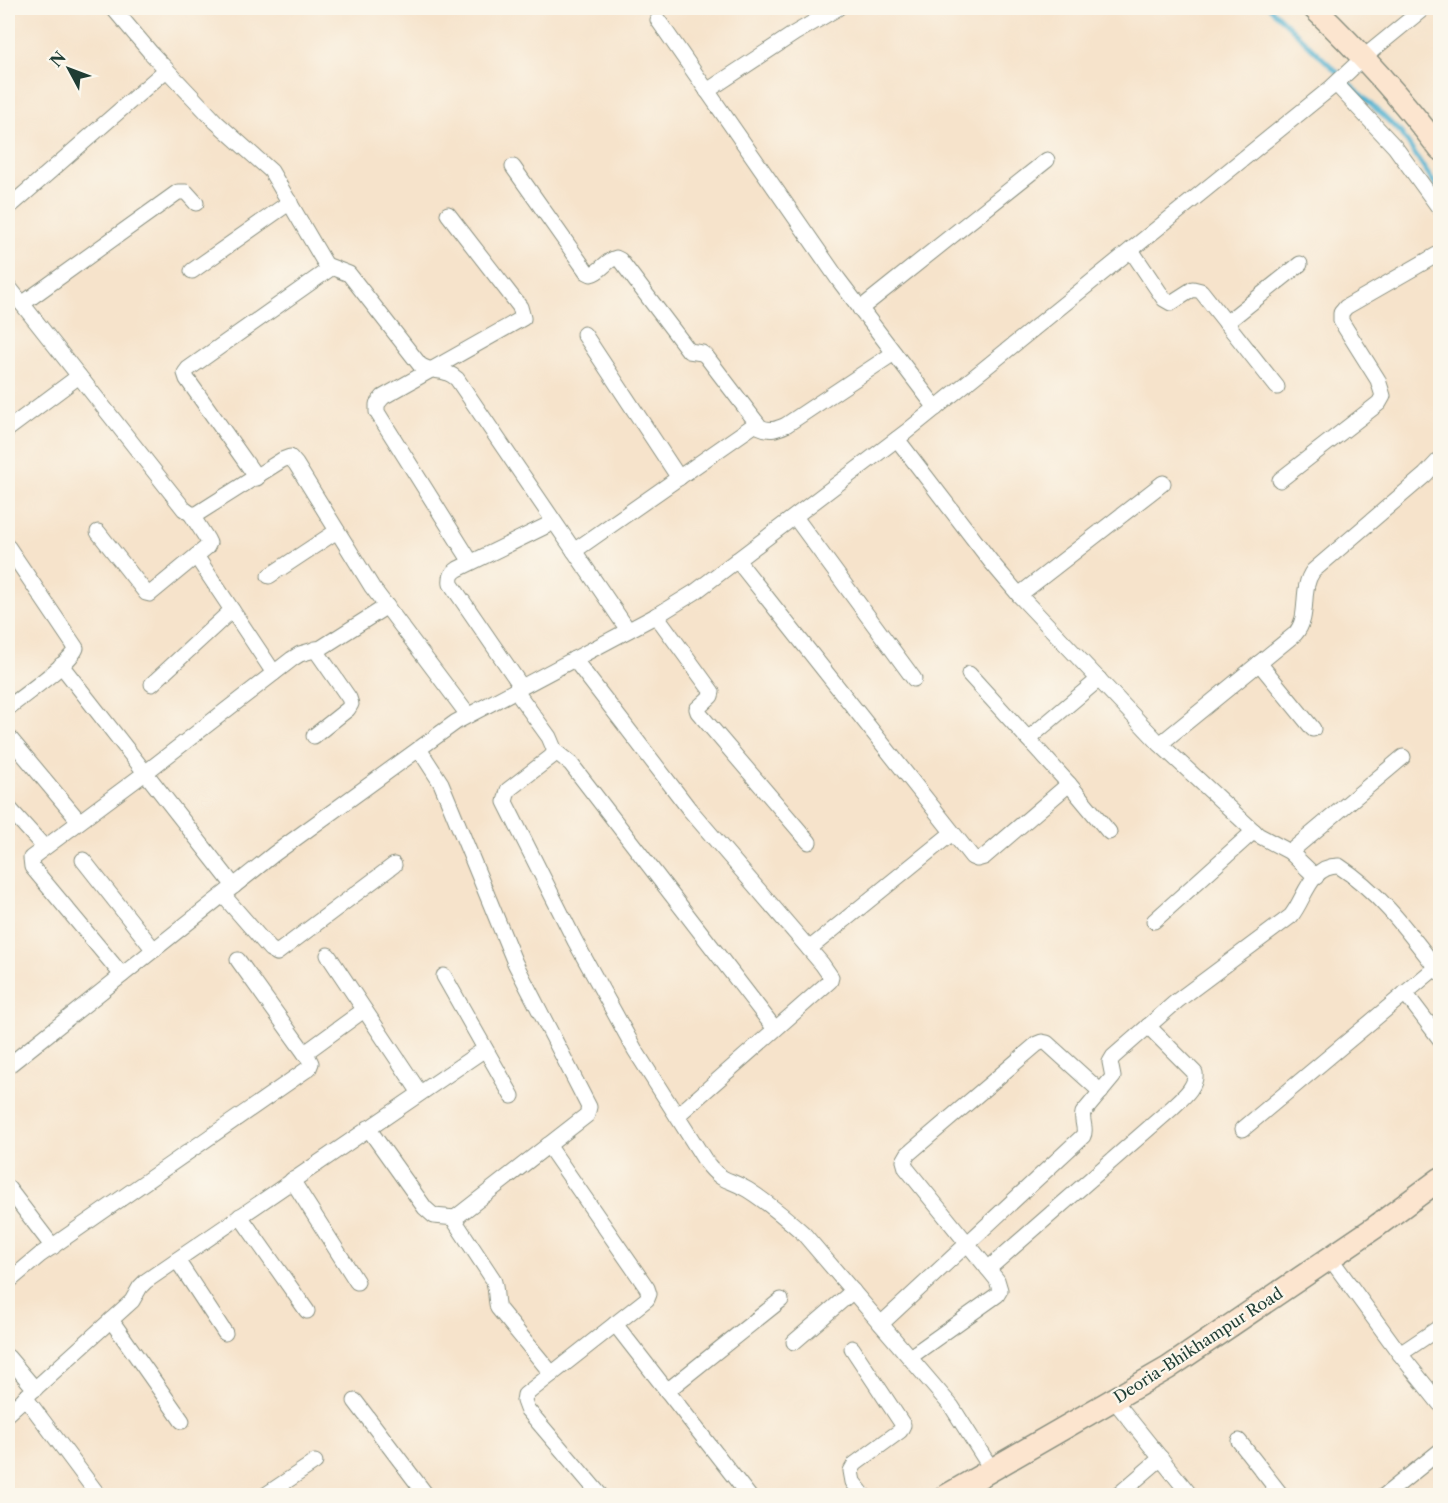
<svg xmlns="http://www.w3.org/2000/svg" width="1448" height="1503" font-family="'Libre Caslon Text',serif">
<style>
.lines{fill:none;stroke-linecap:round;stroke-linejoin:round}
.stream{stroke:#53b3d1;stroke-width:4.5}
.street-casing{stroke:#8a9080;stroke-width:17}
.secondary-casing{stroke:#8a9080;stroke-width:25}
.street{stroke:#fff;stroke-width:15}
.secondary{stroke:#fce5cf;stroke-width:22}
.labels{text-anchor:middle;stroke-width:4.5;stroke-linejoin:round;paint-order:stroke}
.street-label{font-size:16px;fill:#1f3d34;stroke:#fbf7ec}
</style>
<rect width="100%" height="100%" fill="#fbf7ec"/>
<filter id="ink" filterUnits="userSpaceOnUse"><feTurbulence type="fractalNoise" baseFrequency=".0167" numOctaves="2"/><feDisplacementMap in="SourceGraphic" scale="12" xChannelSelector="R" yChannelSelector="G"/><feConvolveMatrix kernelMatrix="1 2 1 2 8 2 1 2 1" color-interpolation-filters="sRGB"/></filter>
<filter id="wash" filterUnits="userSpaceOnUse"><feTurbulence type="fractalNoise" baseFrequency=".008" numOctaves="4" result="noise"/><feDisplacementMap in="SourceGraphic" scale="24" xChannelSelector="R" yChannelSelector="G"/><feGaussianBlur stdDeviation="1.35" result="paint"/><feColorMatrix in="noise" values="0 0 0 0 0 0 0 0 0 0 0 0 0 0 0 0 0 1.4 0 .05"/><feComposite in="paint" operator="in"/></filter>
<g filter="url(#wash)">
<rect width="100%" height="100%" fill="#f6e3cb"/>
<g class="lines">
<!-- stream -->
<polyline class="stream" points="1270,8 1401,133 1440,192"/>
</g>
</g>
<g filter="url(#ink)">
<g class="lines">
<!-- street casing -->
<g class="street-casing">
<g id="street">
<path d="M113 8 151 53 216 122 271 171 326 265 349 274 420 365C433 374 444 367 457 379L628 630"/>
<polyline points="658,20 838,279 936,408"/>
<polyline points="1336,84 1395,147 1440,209"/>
<polyline points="707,91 795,33 838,8"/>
<path d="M513 167 587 272 591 274C601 272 606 260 616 258L620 260 689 351 702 353 706 356 760 427C770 432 777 429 786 425L894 353"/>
<polyline points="8,208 166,70"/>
<polyline points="448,214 520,307 523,318 383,397 377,404 377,412 471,562"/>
<polyline points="1131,250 1164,299 1171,303 1193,289 1201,291 1277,387"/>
<polyline points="192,271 290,202"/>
<polyline points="8,286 184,509 191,514 197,514 282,460 290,457 296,464 372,587 468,715"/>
<polyline points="22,304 178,192 186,192 196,203"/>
<polyline points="860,309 1047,160"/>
<polyline points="1226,323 1300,264"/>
<polyline points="584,334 679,478"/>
<polyline points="8,429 79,376"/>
<polyline points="897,439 992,563 1019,595 1160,744 1258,835 1290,852 1316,877"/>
<polyline points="257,478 187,379 185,373 188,369 331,268"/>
<polyline points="1280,480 1379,403 1383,396 1378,380 1341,321 1341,313 1346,307 1440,253"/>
<polyline points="795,517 914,679"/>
<polyline points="98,532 146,593 150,594 207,547 209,543 207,539 191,514"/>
<path d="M8 547 76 648C71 663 22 696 8 708"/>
<polyline points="574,551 757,423"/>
<polyline points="196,556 274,673"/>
<polyline points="737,560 972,857 977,859 984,857 1069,784"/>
<polyline points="269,576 337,531"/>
<polyline points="1019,595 1163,483"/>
<polyline points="656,615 712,692 711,696 697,709 698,712 809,842"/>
<polyline points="574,659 690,810 822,964 831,977 830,981 677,1116"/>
<polyline points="1259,663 1313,729"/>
<polyline points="61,665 234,886"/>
<polyline points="969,674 1069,784 1109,832"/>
<polyline points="152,684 232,610"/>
<path d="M521 686 451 584C450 576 452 573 458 569L554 522"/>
<path d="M515 690 549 737 555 751 551 757 508 790 505 802 575 941 635 1050 706 1162C723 1184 727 1177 748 1190 767 1202 786 1218 803 1233L952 1407 992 1470"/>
<polyline points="8,736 79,821"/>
<polyline points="314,736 348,709 351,704 349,698 315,649"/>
<polyline points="1028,739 1099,679"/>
<path d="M1160 744 1295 634C1311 616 1299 590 1313 571L1425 475 1440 459"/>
<path d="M419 749 441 783 515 963 589 1107 587 1115 455 1218 456 1223 493 1279C497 1289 495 1298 498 1308L552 1374"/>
<polyline points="555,751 571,764 775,1029"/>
<polyline points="8,807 44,847"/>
<polyline points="1290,852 1403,757"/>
<polyline points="83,860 154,950"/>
<polyline points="223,895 270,949 277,953 394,865"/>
<polyline points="1154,921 1254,831"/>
<polyline points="809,949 952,833"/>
<polyline points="328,955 420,1093"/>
<polyline points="122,975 32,867 31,858 145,773 292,659 300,654 321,648 387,606"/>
<polyline points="444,976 512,1096"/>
<polyline points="1405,993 1440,1039"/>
<polyline points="305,1053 364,1010"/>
<polyline points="8,1066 274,854 456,722 661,613 695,592 906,432 1332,87 1364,57 1424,8"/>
<polyline points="368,1128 425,1208 434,1216 455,1218"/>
<polyline points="1243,1129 1440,964"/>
<polyline points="548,1145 647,1288 649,1294 647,1299 525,1395 524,1401 527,1409 601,1496"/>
<polyline points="292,1180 357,1282"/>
<polyline points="8,1188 53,1247"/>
<polyline points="240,1216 307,1311"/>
<polyline points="1330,1258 1400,1354 1440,1404"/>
<polyline points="177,1260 225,1333"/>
<path d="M988 1269 1172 1108C1181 1099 1197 1087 1195 1073L1148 1026"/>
<polyline points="8,1282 40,1255 309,1068 311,1063 309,1059 238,960"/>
<polyline points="111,1320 182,1421"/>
<polyline points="615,1324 749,1496"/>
<path d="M881 1324 1083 1136C1087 1129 1081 1122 1083 1113L1113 1077 1110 1062 1113 1057 1177 1001 1291 916C1305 899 1310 865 1339 866 1381 893 1410 934 1440 973"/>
<polyline points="794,1342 853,1291"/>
<polyline points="852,1348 903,1425 900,1431 855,1464 851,1471 853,1482 864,1496"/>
<polyline points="1400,1354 1440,1327"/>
<polyline points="8,1357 35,1389"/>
<polyline points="910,1357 997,1295 1000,1290 997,1280 906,1168 904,1161 908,1154 1037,1044 1042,1042 1047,1043 1101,1092"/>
<polyline points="667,1391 781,1300"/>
<polyline points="25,1397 99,1496"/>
<polyline points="1114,1400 1191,1496"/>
<polyline points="355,1401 427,1496"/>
<polyline points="8,1413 132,1301 140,1287 146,1281 485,1049"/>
<polyline points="1239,1441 1282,1496"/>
<polyline points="264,1496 315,1462"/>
<polyline points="1117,1496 1161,1458"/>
<polyline points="1384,1496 1440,1451"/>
</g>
</g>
<!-- secondary casing -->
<g class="secondary-casing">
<g id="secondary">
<path d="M1314 8C1360 52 1402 99 1440 149"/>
<polyline points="946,1496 1168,1368 1374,1228 1440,1179"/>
</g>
</g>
<!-- street -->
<use href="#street" class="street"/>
<!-- secondary -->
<use href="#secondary" class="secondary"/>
</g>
</g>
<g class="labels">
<!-- street labels -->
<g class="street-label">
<text transform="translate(1198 1345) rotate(-33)" y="6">Deoria-Bhikhampur Road</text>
</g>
</g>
<!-- margin -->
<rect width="1448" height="1503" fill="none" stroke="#fbf7ec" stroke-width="30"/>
<!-- north arrow -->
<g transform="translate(69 69) rotate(311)" stroke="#fbf7ec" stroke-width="4.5" paint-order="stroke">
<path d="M0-4.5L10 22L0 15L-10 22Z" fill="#1f3d34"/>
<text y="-9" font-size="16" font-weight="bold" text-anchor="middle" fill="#1f3d34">N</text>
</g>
</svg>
